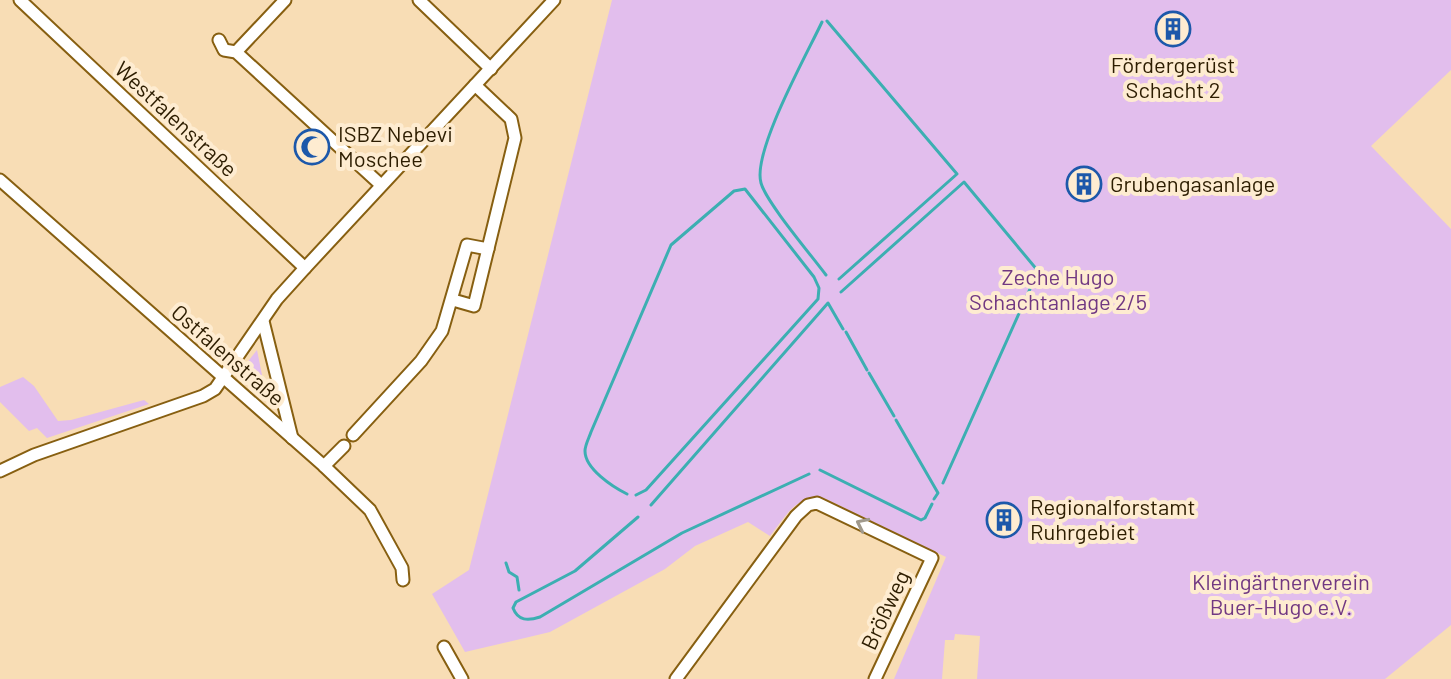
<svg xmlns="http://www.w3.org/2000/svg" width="1451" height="679" font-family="Barlow,sans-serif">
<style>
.green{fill:#e2beed}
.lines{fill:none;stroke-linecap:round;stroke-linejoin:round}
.stream{stroke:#3cafb2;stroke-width:3}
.street-casing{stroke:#875f11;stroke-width:15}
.street{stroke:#fff;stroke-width:11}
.oneway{stroke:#a0998c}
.labels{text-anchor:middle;stroke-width:8;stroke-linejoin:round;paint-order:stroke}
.poi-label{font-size:22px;fill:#2d1d00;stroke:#feecd1;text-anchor:start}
.street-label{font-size:22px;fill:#2d1d00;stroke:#feecd1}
.park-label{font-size:22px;fill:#713882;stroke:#feecd1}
</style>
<rect width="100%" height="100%" fill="#f8ddb5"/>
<!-- green -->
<g class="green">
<path d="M612 0H1451V70L1371 146 1451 229V625L1385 679H977L980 636 955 634 954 640H945L942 679H894L946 557 824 498C794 496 787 515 770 536L748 522 695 546 665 569 550 632 465 652 432 594 469 570Z"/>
<polygon points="257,350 267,400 266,401 241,376 242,369"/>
<polygon points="23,377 34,386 58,421 71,420 144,400 149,404 47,438 37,428 29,431 0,402 0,387"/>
</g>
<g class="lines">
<!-- stream -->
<g class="stream">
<polyline points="827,21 957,174 839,279"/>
<path d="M822 22C807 54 752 152 761 183 766 202 812 256 826 275"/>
<polyline points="841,292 964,182 1038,271 943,483"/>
<polyline points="846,332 867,370"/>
<polyline points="869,373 894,416"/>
<polyline points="896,420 938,493 934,499"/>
<polyline points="820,470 921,520 925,518 932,504"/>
<path d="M627 494C613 487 585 469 585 451 585 445 589 438 591 432L671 245 734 191 745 189 814 277 819 288 818 299 646 490 636 495"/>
<polyline points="651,505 828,303 843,329"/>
<path d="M638 517 575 571 516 602 513 608C518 621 528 621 540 617L682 533 809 474"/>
<polyline points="506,563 509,572 517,577 519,590"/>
</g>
<!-- street casing -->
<g class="street-casing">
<g id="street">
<polyline points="20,0 305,268"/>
<polyline points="419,0 491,69"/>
<polyline points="219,40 224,50 236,52 381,185"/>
<polyline points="236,52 285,0"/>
<polyline points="0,180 324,466 370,510 402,568 403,580"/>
<polyline points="453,300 474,306 515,138 511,119 475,85"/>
<polyline points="263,321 292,438"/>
<polyline points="353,435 421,361 442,331 467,245 488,249"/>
<polyline points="324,466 344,446"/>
<polyline points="0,471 34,455 203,396 215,389 277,299 305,268 554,0"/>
<polyline points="444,647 462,679"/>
<polyline points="676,679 796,516 808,505 817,503 932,558 875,679"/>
</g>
</g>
<!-- street -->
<use href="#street" class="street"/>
</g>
<!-- one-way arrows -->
<defs><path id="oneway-chevron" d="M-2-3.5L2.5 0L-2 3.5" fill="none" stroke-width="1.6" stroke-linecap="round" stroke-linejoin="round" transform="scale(2)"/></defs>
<use class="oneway" href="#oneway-chevron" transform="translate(862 524) rotate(-154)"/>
<!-- icons -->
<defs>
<g id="building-ring" transform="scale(1.8)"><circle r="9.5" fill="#feecd1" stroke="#1d58aa" stroke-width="1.5"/><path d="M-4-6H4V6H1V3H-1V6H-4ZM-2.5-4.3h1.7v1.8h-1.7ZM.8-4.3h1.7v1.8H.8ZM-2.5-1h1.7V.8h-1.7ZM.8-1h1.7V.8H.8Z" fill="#1d58aa"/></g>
<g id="mosque-ring" transform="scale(1.8)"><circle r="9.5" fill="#feecd1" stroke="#1d58aa" stroke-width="1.5"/><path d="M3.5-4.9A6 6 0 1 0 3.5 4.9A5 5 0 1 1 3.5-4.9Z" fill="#1d58aa"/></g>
</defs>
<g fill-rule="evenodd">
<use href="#building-ring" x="1173" y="29"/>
<use href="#mosque-ring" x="312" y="147"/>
<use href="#building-ring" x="1084" y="184"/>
<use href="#building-ring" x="1004" y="520"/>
</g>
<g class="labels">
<!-- poi labels -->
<g class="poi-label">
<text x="1173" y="73" text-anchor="middle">Fördergerüst<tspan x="1173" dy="25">Schacht 2</tspan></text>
<text x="338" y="142">ISBZ Nebevi<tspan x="338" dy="25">Moschee</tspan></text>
<text x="1110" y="192">Grubengasanlage</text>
<text x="1030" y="515">Regionalforstamt<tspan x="1030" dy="25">Ruhrgebiet</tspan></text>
</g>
<!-- street labels -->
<g class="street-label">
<text transform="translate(176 119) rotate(43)" y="8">Westfalenstraße</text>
<text transform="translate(228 355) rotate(41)" y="8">Ostfalenstraße</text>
<text transform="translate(885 610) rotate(-65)" y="8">Brößweg</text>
</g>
<!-- park labels -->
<g class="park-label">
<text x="1058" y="285">Zeche Hugo<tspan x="1058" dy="25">Schachtanlage 2/5</tspan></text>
<text x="1281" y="590">Kleingärtnerverein<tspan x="1281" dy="25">Buer-Hugo e.V.</tspan></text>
</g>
</g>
</svg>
